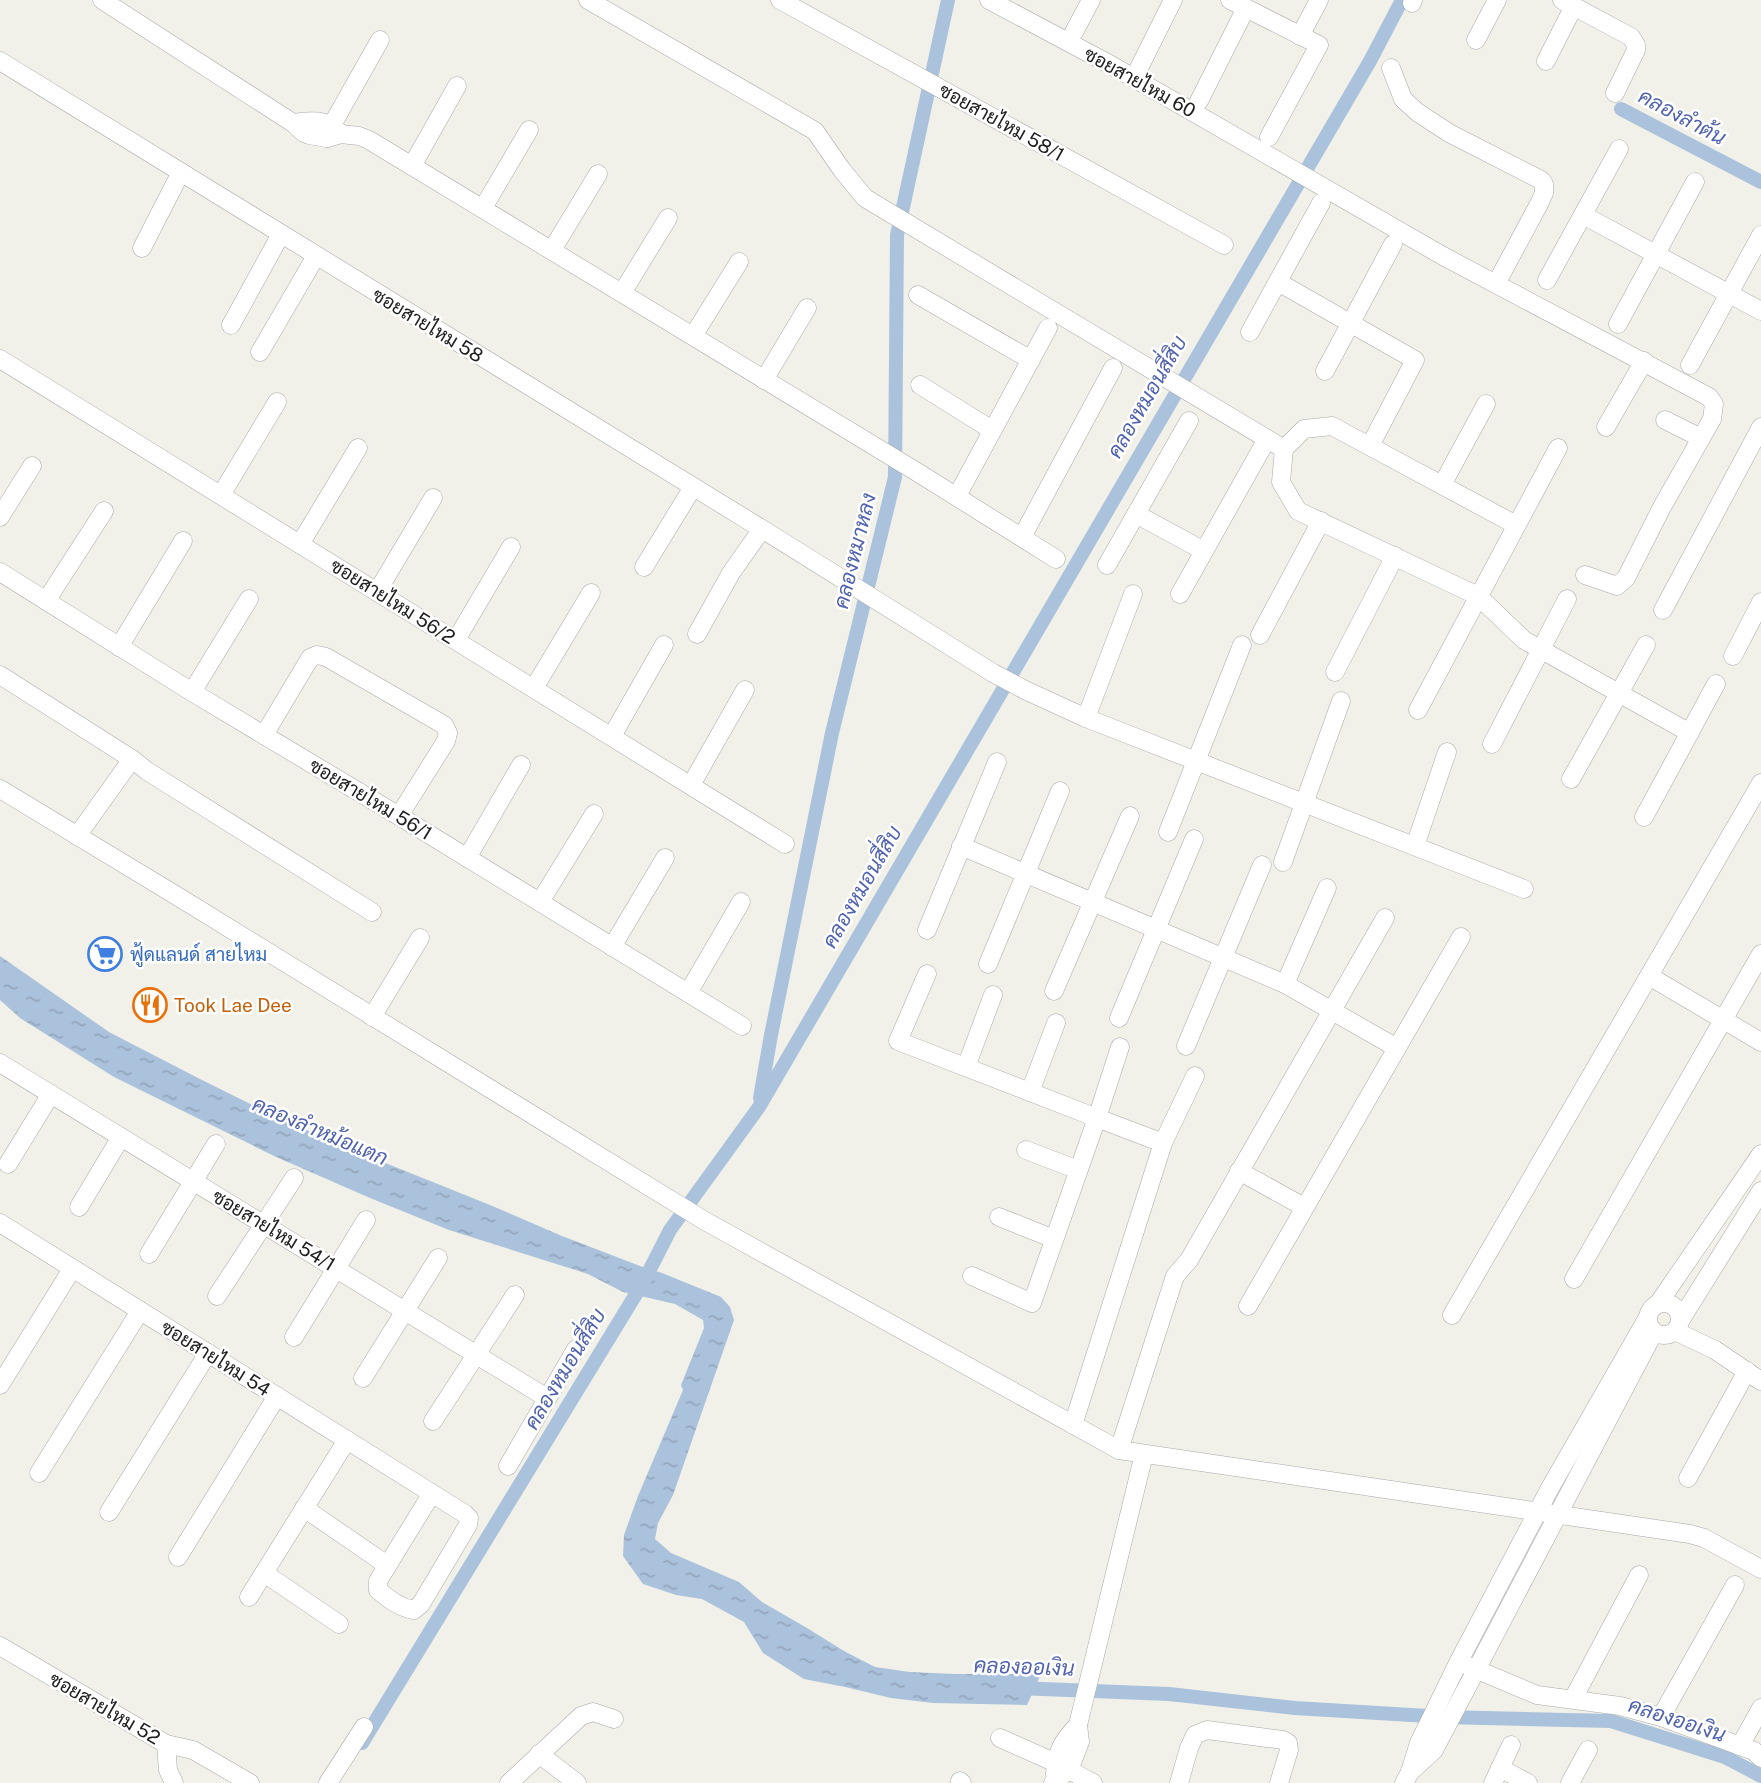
<svg xmlns="http://www.w3.org/2000/svg" width="1761" height="1783" font-family="'Public Sans',Sarabun,sans-serif">
<style>
.water{fill:url(#water-ripples)}
.lines{fill:none;stroke-linecap:round;stroke-linejoin:round}
.canal{stroke:#abc2dc;stroke-width:14}
.minor-casing{stroke:#a8a8a8;stroke-width:19}
.minor{stroke:#fff;stroke-width:18}
.labels{text-anchor:middle;stroke-width:5;stroke-linejoin:round;paint-order:stroke}
.street-label{font-size:19px;fill:#212121;stroke:#fff}
.shop-label{font-size:19px;fill:#366cbe;stroke:#fff;text-anchor:start}
.food-label{font-size:19px;fill:#c56008;stroke:#fff;text-anchor:start}
.water-label{font-size:21px;font-style:italic;fill:#5062ae;stroke:#fff}
</style>
<defs>
<pattern id="water-ripples" width="26" height="14" patternUnits="userSpaceOnUse" patternTransform="scale(1.75)"><rect width="26" height="14" fill="#abc2dc"/><path d="M2 4q2-2 4 0t4 0M15 11q2-2 4 0t4 0" fill="none" stroke="#93a6bc"/></pattern>
</defs>
<rect width="100%" height="100%" fill="#f1f1e9"/>
<!-- water -->
<polygon class="water" points="0,956 109,1032 198,1078 279,1118 348,1148 490,1205 562,1236 640,1266 662,1273 721,1297 730,1307 734,1320 673,1495 658,1523 655,1539 671,1553 739,1582 762,1602 807,1628 844,1651 875,1667 910,1672 955,1674 1041,1674 1027,1705 933,1703 891,1698 845,1687 804,1679 763,1653 744,1622 702,1599 676,1595 643,1584 623,1556 624,1535 638,1496 683,1390 681,1385 704,1328 703,1320 675,1304 623,1292 588,1274 449,1230 370,1198 274,1156 114,1077 20,1018 0,1000"/>
<g class="lines">
<!-- canal -->
<g class="canal">
<polyline points="1621,109 1761,182"/>
<polyline points="760,1098 771,1035 832,733 895,477 897,235 948,0"/>
<polyline points="1017,1688 1169,1694 1295,1708 1444,1717 1611,1721 1725,1757 1761,1776"/>
<polyline points="362,1743 644,1281 670,1230 759,1107 1370,61 1402,0"/>
</g>
<!-- minor casing -->
<g class="minor-casing">
<g id="minor">
<polyline points="102,0 293,123 304,133 309,135 327,138 341,134 359,136 369,140 917,472 1056,559"/>
<polyline points="588,0 815,131 842,170 865,198 1284,449"/>
<polyline points="780,0 1224,245"/>
<polyline points="989,0 1111,65 1443,256 1709,397 1714,404 1712,419 1662,507 1626,578 1617,586 1585,575"/>
<polyline points="1230,0 1319,45 1269,137"/>
<polyline points="1562,0 1631,37 1636,45 1636,50 1615,93"/>
<polyline points="1412,3 1413,0"/>
<polyline points="1074,32 1091,0"/>
<polyline points="1300,36 1319,0"/>
<polyline points="1476,40 1497,0"/>
<polyline points="0,61 762,529 993,673 1027,691 1086,718 1524,889"/>
<polyline points="1546,61 1574,6"/>
<polyline points="1139,68 1173,0"/>
<polyline points="1391,68 1403,99 1417,112 1449,133 1541,180 1544,184 1544,193 1539,204 1496,284"/>
<polyline points="1199,101 1246,8"/>
<path d="M293 123C310 120 326 119 339 132"/>
<polyline points="327,138 332,125 380,40"/>
<polyline points="412,166 457,86"/>
<polyline points="483,208 529,130"/>
<polyline points="1583,215 1761,311"/>
<polyline points="142,248 181,172"/>
<polyline points="552,250 598,174"/>
<polyline points="1547,280 1619,149"/>
<polyline points="1278,282 1415,360 1370,446"/>
<polyline points="622,293 668,218"/>
<polyline points="918,295 1031,360"/>
<polyline points="1618,324 1695,182"/>
<polyline points="231,325 281,234"/>
<polyline points="1250,332 1321,203"/>
<polyline points="693,336 739,262"/>
<polyline points="260,352 316,256"/>
<polyline points="0,359 785,844"/>
<polyline points="1690,365 1761,235"/>
<polyline points="1325,371 1393,244"/>
<polyline points="764,380 807,308"/>
<polyline points="920,385 992,430"/>
<polyline points="1665,420 1701,438"/>
<polyline points="1606,427 1644,361"/>
<polyline points="1442,485 1486,404"/>
<polyline points="221,495 277,402"/>
<polyline points="957,496 1048,328"/>
<polyline points="1136,514 1204,551"/>
<polyline points="0,517 32,466"/>
<polyline points="1516,525 1332,426 1304,429 1284,449 1281,482 1298,511 1478,596 1524,640 1690,733"/>
<polyline points="1022,537 1113,368"/>
<polyline points="300,544 358,448"/>
<polyline points="1107,565 1189,421"/>
<polyline points="644,567 693,487"/>
<polyline points="0,572 192,692 399,816 742,1026"/>
<polyline points="377,592 433,498"/>
<polyline points="1180,594 1267,439"/>
<polyline points="46,601 104,511"/>
<polyline points="1663,610 1761,427"/>
<polyline points="697,634 731,573 762,529"/>
<polyline points="1260,635 1321,521"/>
<polyline points="456,640 511,547"/>
<polyline points="119,647 183,541"/>
<polyline points="1733,656 1761,602"/>
<polyline points="1335,672 1395,556"/>
<polyline points="0,675 132,759"/>
<polyline points="534,688 591,593"/>
<polyline points="192,692 249,599"/>
<polyline points="1418,710 1558,448"/>
<polyline points="1086,718 1133,594"/>
<polyline points="264,735 310,658 317,655 326,657 444,725 448,733 446,741 399,816"/>
<polyline points="612,736 664,645"/>
<polyline points="1492,744 1567,599"/>
<polyline points="1571,779 1646,645"/>
<polyline points="691,785 745,690"/>
<polyline points="0,789 177,896 705,1221 1119,1450 1690,1534 1704,1538 1761,1569"/>
<polyline points="1644,817 1716,684"/>
<polyline points="1168,832 1242,645"/>
<polyline points="77,836 132,759 147,771 372,912"/>
<polyline points="961,846 1285,984 1397,1048"/>
<polyline points="1415,846 1447,752"/>
<polyline points="467,858 521,765"/>
<polyline points="1283,862 1341,701"/>
<polyline points="540,902 594,814"/>
<polyline points="927,930 997,762"/>
<polyline points="612,947 665,858"/>
<polyline points="988,964 1060,791"/>
<polyline points="927,974 898,1041 1097,1118 1120,1047"/>
<polyline points="1649,976 1761,1042"/>
<polyline points="1285,984 1327,888"/>
<polyline points="1054,991 1130,816"/>
<polyline points="688,993 741,902"/>
<polyline points="372,1017 420,938"/>
<polyline points="1119,1018 1194,839"/>
<polyline points="1186,1046 1262,865"/>
<polyline points="0,1063 547,1398"/>
<polyline points="966,1067 993,995"/>
<polyline points="1030,1092 1056,1023"/>
<polyline points="1026,1150 1078,1170"/>
<polyline points="8,1164 51,1094"/>
<polyline points="1239,1171 1304,1207"/>
<polyline points="79,1207 121,1137"/>
<polyline points="999,1217 1054,1239"/>
<path d="M0 1223 465 1514 469 1518 468 1525 421 1604 414 1610C401 1608 388 1599 378 1590V1581L432 1493"/>
<polyline points="149,1254 216,1144"/>
<polyline points="972,1276 1032,1303 1097,1118 1163,1143"/>
<polyline points="1574,1279 1761,954"/>
<polyline points="217,1296 294,1178"/>
<circle cx="1664" cy="1319" r="16"/>
<polyline points="1658,1304 1761,1154"/>
<polyline points="1248,1306 1461,937"/>
<polyline points="1452,1315 1761,783"/>
<polyline points="1680,1321 1761,1191"/>
<polyline points="1675,1331 1715,1350 1761,1381"/>
<polyline points="294,1337 366,1220"/>
<polyline points="363,1378 438,1258"/>
<polyline points="0,1385 72,1269"/>
<polyline points="433,1421 515,1295"/>
<polyline points="1073,1425 1163,1143 1195,1076"/>
<polyline points="1119,1450 1175,1276 1189,1260 1385,918"/>
<polyline points="508,1466 576,1349"/>
<polyline points="39,1473 140,1311"/>
<polyline points="1688,1478 1747,1371"/>
<polyline points="304,1508 387,1565"/>
<polyline points="109,1512 208,1353"/>
<polyline points="178,1557 277,1396"/>
<polyline points="264,1573 339,1624"/>
<polyline points="249,1597 347,1440"/>
<polyline points="0,1646 166,1744 193,1750 250,1783"/>
<polyline points="1468,1666 1537,1695 1620,1706 1661,1717 1754,1751 1761,1758"/>
<polyline points="1573,1699 1639,1575"/>
<polyline points="1661,1717 1735,1585"/>
<polyline points="1000,1738 1056,1763 1093,1783"/>
<polyline points="166,1744 168,1770 174,1783"/>
<polyline points="1740,1746 1761,1708"/>
<polyline points="539,1754 577,1783"/>
<polyline points="1500,1768 1528,1783"/>
<polyline points="1410,1772 1419,1743 1459,1661 1550,1488 1648,1317"/>
<path d="M1055 1774C1057 1751 1062 1741 1078 1725"/>
<polyline points="960,1781 962,1783"/>
<polyline points="328,1783 364,1727"/>
<polyline points="509,1783 581,1716 593,1712 614,1719"/>
<polyline points="1053,1783 1069,1770 1080,1742 1078,1725 1144,1454"/>
<polyline points="1179,1783 1189,1748 1195,1735 1207,1730 1283,1740 1288,1743 1289,1750 1279,1783"/>
<polyline points="1404,1783 1410,1772 1434,1750 1654,1332"/>
<polyline points="1493,1783 1511,1745"/>
<polyline points="1570,1783 1588,1750"/>
</g>
</g>
<!-- minor -->
<use href="#minor" class="minor"/>
</g>
<!-- icons -->
<defs>
<g id="supermarket-ring" transform="scale(1.75)"><circle r="9.5" fill="#fff" stroke="#3f7fe0" stroke-width="1.5"/><path d="M-6-5.5h2.5l.6 2H6L4.5 2H-2.5L-4.4-4H-6ZM-1.5 3.2a1.3 1.3 0 1 0 .1 0ZM3 3.2a1.3 1.3 0 1 0 .1 0Z" fill="#3f7fe0"/></g>
<g id="restaurant-ring" transform="scale(1.75)"><circle r="9.5" fill="#fff" stroke="#e8710a" stroke-width="1.5"/><path d="M-5-6h1v4h1v-4h1v4h1v-4h1v5L-1.5 .5V6h-2V.5L-5-1ZM5-6V6H3V1.5H1.5Q1.5-4 5-6Z" fill="#e8710a"/></g>
</defs>
<g fill-rule="evenodd">
<use href="#supermarket-ring" x="105" y="954"/>
<use href="#restaurant-ring" x="150" y="1005"/>
</g>
<g class="labels">
<!-- street labels -->
<g class="street-label">
<text transform="translate(1140 82) rotate(29)" y="7">ซอยสายไหม 60</text>
<text transform="translate(1002 122) rotate(29)" y="7">ซอยสายไหม 58/1</text>
<text transform="translate(428 325) rotate(31)" y="7">ซอยสายไหม 58</text>
<text transform="translate(393 601) rotate(32)" y="7">ซอยสายไหม 56/2</text>
<text transform="translate(371 799) rotate(31)" y="7">ซอยสายไหม 56/1</text>
<text transform="translate(274 1230) rotate(31)" y="7">ซอยสายไหม 54/1</text>
<text transform="translate(216 1358) rotate(32)" y="7">ซอยสายไหม 54</text>
<text transform="translate(105 1708) rotate(30)" y="7">ซอยสายไหม 52</text>
</g>
<!-- shop labels -->
<g class="shop-label">
<text x="130" y="961">ฟู้ดแลนด์ สายไหม</text>
</g>
<!-- food labels -->
<g class="food-label">
<text x="174" y="1012">Took Lae Dee</text>
</g>
<!-- water labels -->
<g class="water-label">
<text transform="translate(1682 117) rotate(28)" y="7">คลองลำต้น</text>
<text transform="translate(1147 397) rotate(-60)" y="7">คลองหมอนสี่สิบ</text>
<text transform="translate(855 551) rotate(-76)" y="7">คลองหมาหลง</text>
<text transform="translate(862 887) rotate(-60)" y="7">คลองหมอนสี่สิบ</text>
<text transform="translate(320 1131) rotate(23)" y="7">คลองลำหม้อแตก</text>
<text transform="translate(565 1369) rotate(-59)" y="7">คลองหมอนสี่สิบ</text>
<text transform="translate(1024 1667) rotate(2)" y="7">คลองออเงิน</text>
<text transform="translate(1677 1720) rotate(18)" y="7">คลองออเงิน</text>
</g>
</g>
</svg>
